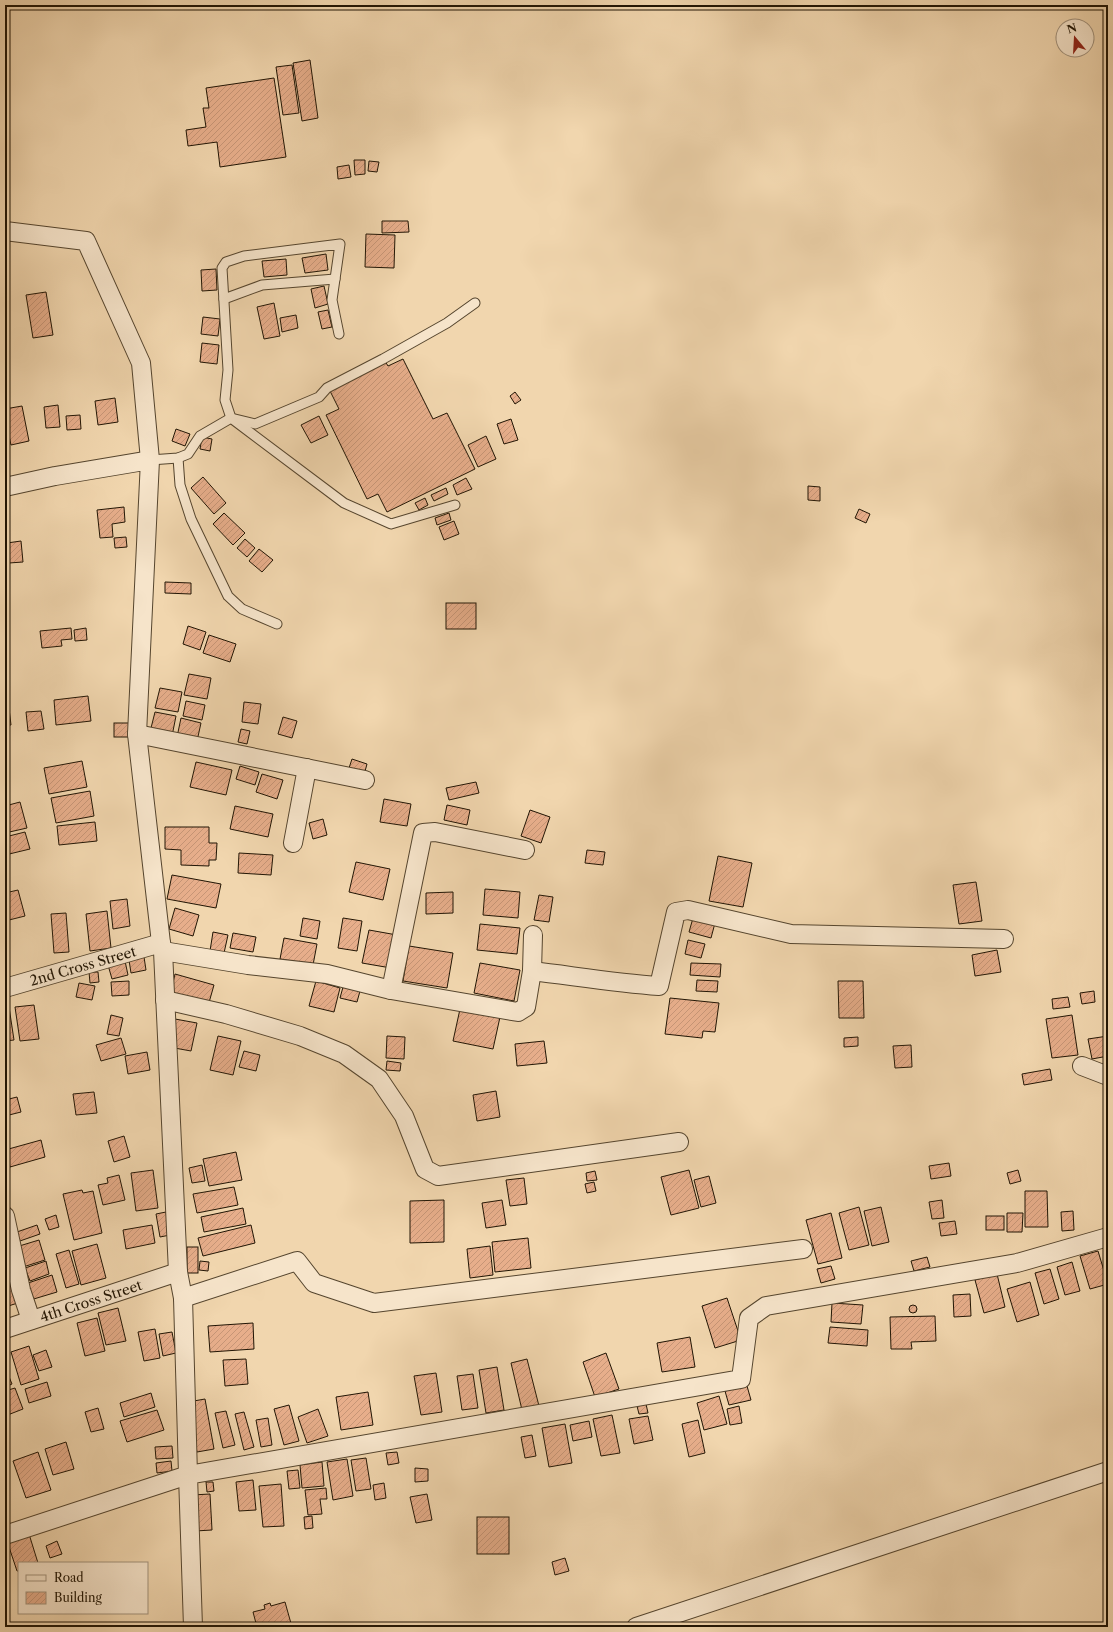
<svg xmlns="http://www.w3.org/2000/svg" width="1113" height="1632" font-family="'Libre Caslon Text',serif">
<style>
.building{fill:url(#building-hatch);stroke:#211504}
.lines{fill:none;stroke-linecap:round;stroke-linejoin:round}
.lane-casing{stroke:#55452e;stroke-width:11}
.street-casing{stroke:#55452e;stroke-width:20}
.lane{stroke:#f6e4ca;stroke-width:9}
.street{stroke:#f6e4ca;stroke-width:18}
.labels{text-anchor:middle;stroke-width:4;stroke-linejoin:round;paint-order:stroke}
.street-label{font-size:14px;fill:#211504;stroke:#f6e4ca}
</style>
<defs>
<pattern id="building-hatch" width="6" height="6" patternUnits="userSpaceOnUse"><rect width="6" height="6" fill="#e7ae8b"/><path d="M-1 1l2-2M0 6l6-6M5 7l2-2" fill="none" stroke="#c69576"/></pattern>
</defs>
<rect width="100%" height="100%" fill="#f1d6ae"/>
<filter id="stains"><feTurbulence type="fractalNoise" baseFrequency=".005" numOctaves="4"/><feColorMatrix values="0 0 0 0 .2 0 0 0 0 .09 0 0 0 0 .02 0 0 0 .5 -.17"/></filter>
<radialGradient id="worn" r=".72"><stop offset=".6" stop-color="#630" stop-opacity="0"/><stop offset="1" stop-color="#630" stop-opacity=".3"/></radialGradient>
<!-- building -->
<g class="building">
<polygon points="310,60 318,118 302,121 293,63"/>
<polygon points="292,65 299,113 283,115 276,67"/>
<polygon points="274,78 286,157 220,167 217,142 188,146 186,130 206,127 203,108 209,108 206,88"/>
<polygon points="354,160 365,160 365,174 355,175"/>
<polygon points="369,161 379,162 377,172 368,171"/>
<polygon points="349,165 351,177 338,179 337,167"/>
<polygon points="382,221 408,221 409,232 382,233"/>
<polygon points="366,234 395,235 394,268 365,267"/>
<polygon points="326,254 328,270 305,273 302,258"/>
<polygon points="286,259 287,275 264,277 262,261"/>
<polygon points="216,269 217,290 202,291 201,270"/>
<polygon points="324,286 328,304 315,308 311,289"/>
<polygon points="46,292 53,335 33,338 26,295"/>
<polygon points="274,303 280,336 264,339 257,307"/>
<polygon points="328,310 332,327 322,329 318,312"/>
<polygon points="296,315 298,328 282,332 280,318"/>
<polygon points="203,317 220,319 218,336 201,334"/>
<polygon points="202,343 219,345 217,364 200,362"/>
<polygon points="403,359 433,419 447,413 475,469 387,512 378,494 367,499 326,415 339,409 329,389 385,361 388,366"/>
<polygon points="515,392 521,400 515,404 510,396"/>
<polygon points="115,398 118,422 98,425 95,401"/>
<polygon points="58,405 60,427 46,428 44,407"/>
<polygon points="22,406 29,441 11,445 5,418 5,409"/>
<polygon points="80,415 81,429 67,430 66,416"/>
<polygon points="319,416 328,435 311,443 301,425"/>
<polygon points="511,419 518,440 504,444 497,424"/>
<polygon points="176,429 190,434 185,446 172,441"/>
<polygon points="486,436 496,459 478,467 468,445"/>
<polygon points="202,437 212,439 210,451 200,449"/>
<polygon points="203,477 226,503 214,514 191,488"/>
<polygon points="466,478 472,489 457,495 453,485"/>
<polygon points="808,486 820,487 820,501 808,500"/>
<polygon points="446,488 448,494 434,501 431,495"/>
<polygon points="425,498 428,505 419,510 415,503"/>
<polygon points="124,507 125,522 112,524 113,537 100,538 97,510"/>
<polygon points="859,509 870,514 866,523 855,518"/>
<polygon points="224,513 245,533 233,545 213,524"/>
<polygon points="449,513 451,520 437,525 435,518"/>
<polygon points="454,521 459,534 444,540 439,527"/>
<polygon points="126,537 127,547 115,548 114,538"/>
<polygon points="245,539 255,548 247,557 237,548"/>
<polygon points="21,541 23,562 9,563 7,543"/>
<polygon points="259,549 273,560 262,572 249,561"/>
<polygon points="165,582 191,583 191,594 165,593"/>
<rect x="446" y="603" width="30" height="26"/>
<polygon points="188,626 206,632 200,650 183,644"/>
<polygon points="71,628 72,639 61,640 62,646 42,648 40,631"/>
<polygon points="86,628 87,640 75,641 74,630"/>
<polygon points="209,635 236,644 230,662 203,653"/>
<polygon points="189,674 211,678 207,699 184,695"/>
<polygon points="160,688 182,692 178,712 155,708"/>
<polygon points="88,696 91,721 56,725 54,700"/>
<polygon points="5,700 8,700 11,725 5,725"/>
<polygon points="186,701 205,705 202,720 183,716"/>
<polygon points="244,702 261,704 258,724 242,722"/>
<polygon points="41,711 44,729 28,731 26,712"/>
<polygon points="155,712 176,716 172,736 150,732"/>
<polygon points="283,717 297,721 292,738 278,734"/>
<polygon points="181,718 201,723 197,741 177,737"/>
<rect x="114" y="723" width="18" height="14"/>
<polygon points="241,729 250,731 247,744 238,742"/>
<polygon points="352,759 367,764 364,775 348,771"/>
<polygon points="82,761 87,787 49,794 44,768"/>
<polygon points="196,762 232,770 226,795 190,787"/>
<polygon points="240,766 259,772 255,785 236,779"/>
<polygon points="262,774 283,780 277,799 256,792"/>
<polygon points="476,782 479,793 449,800 446,788"/>
<polygon points="90,791 94,816 56,823 51,798"/>
<polygon points="384,799 411,804 407,826 380,822"/>
<polygon points="20,802 27,828 5,833 5,806"/>
<polygon points="447,805 470,810 467,825 444,820"/>
<polygon points="235,806 273,814 268,837 230,829"/>
<polygon points="530,810 550,817 541,843 521,836"/>
<polygon points="323,819 327,835 313,839 309,823"/>
<polygon points="95,822 97,841 59,845 57,826"/>
<polygon points="165,827 209,827 209,843 217,843 216,860 209,860 209,866 181,865 181,850 165,849"/>
<polygon points="25,832 30,849 5,855 5,837"/>
<polygon points="587,850 605,852 603,865 585,863"/>
<polygon points="239,853 273,855 271,875 238,873"/>
<polygon points="718,856 752,863 743,907 709,901"/>
<polygon points="356,862 390,869 383,900 349,892"/>
<polygon points="172,875 221,884 216,908 167,899"/>
<polygon points="976,882 982,921 959,924 953,885"/>
<polygon points="485,889 520,892 518,918 483,915"/>
<polygon points="18,890 25,916 5,921 5,893"/>
<polygon points="453,892 453,913 426,914 426,893"/>
<polygon points="539,895 553,897 549,922 534,920"/>
<polygon points="127,899 130,926 113,929 110,901"/>
<polygon points="175,908 199,915 193,936 169,929"/>
<polygon points="107,911 111,948 90,951 86,914"/>
<polygon points="66,913 69,952 54,953 51,914"/>
<polygon points="303,918 320,921 317,939 300,936"/>
<polygon points="343,918 362,921 357,951 338,948"/>
<polygon points="693,918 715,923 711,938 689,932"/>
<polygon points="480,924 520,928 517,954 477,950"/>
<polygon points="369,930 397,935 391,968 362,963"/>
<polygon points="213,932 228,935 224,953 210,951"/>
<polygon points="233,933 256,937 253,952 230,948"/>
<polygon points="284,938 317,944 313,965 280,959"/>
<polygon points="688,940 705,944 701,958 685,954"/>
<polygon points="409,946 453,953 447,988 403,981"/>
<polygon points="997,950 1001,972 975,976 972,955"/>
<polygon points="144,957 146,970 131,973 129,960"/>
<polygon points="125,961 128,975 112,979 108,965"/>
<polygon points="480,963 520,970 514,1001 474,993"/>
<polygon points="691,963 721,964 720,977 690,975"/>
<polygon points="89,972 98,972 99,982 90,983"/>
<polygon points="175,974 214,985 208,1006 170,996"/>
<polygon points="697,980 718,981 717,992 696,991"/>
<polygon points="129,981 129,995 112,996 111,982"/>
<polygon points="316,981 340,988 334,1012 309,1006"/>
<polygon points="838,981 863,981 864,1018 839,1018"/>
<polygon points="79,983 95,986 92,1000 76,997"/>
<polygon points="343,987 360,991 357,1002 340,998"/>
<polygon points="1094,991 1095,1002 1082,1004 1080,993"/>
<polygon points="1068,997 1070,1007 1053,1009 1052,999"/>
<polygon points="670,998 719,1003 715,1032 703,1031 702,1038 665,1034"/>
<polygon points="34,1005 39,1039 20,1041 15,1007"/>
<polygon points="9,1007 14,1040 5,1041 5,1008"/>
<polygon points="460,1009 500,1017 493,1049 453,1041"/>
<polygon points="111,1015 123,1018 119,1036 107,1034"/>
<polygon points="1072,1015 1078,1055 1052,1058 1046,1019"/>
<polygon points="175,1019 197,1023 191,1051 169,1047"/>
<polygon points="218,1036 241,1041 233,1075 210,1070"/>
<polygon points="387,1036 405,1037 404,1059 386,1058"/>
<polygon points="1108,1036 1108,1056 1092,1059 1088,1039"/>
<polygon points="858,1037 858,1046 844,1047 844,1038"/>
<polygon points="121,1038 126,1054 101,1061 96,1045"/>
<polygon points="544,1041 547,1063 517,1066 515,1044"/>
<polygon points="911,1045 912,1067 895,1068 893,1046"/>
<polygon points="244,1051 260,1055 256,1071 239,1067"/>
<polygon points="147,1052 150,1070 128,1074 125,1056"/>
<polygon points="387,1061 401,1063 400,1071 386,1070"/>
<polygon points="1050,1069 1052,1080 1024,1085 1022,1074"/>
<polygon points="496,1091 500,1117 477,1121 473,1095"/>
<polygon points="94,1092 97,1113 76,1115 73,1094"/>
<polygon points="17,1097 21,1112 5,1116 5,1100"/>
<polygon points="124,1136 130,1157 114,1162 108,1141"/>
<polygon points="41,1140 45,1157 10,1167 5,1150"/>
<polygon points="236,1152 242,1180 209,1186 203,1159"/>
<polygon points="949,1163 951,1176 931,1179 929,1166"/>
<polygon points="202,1165 205,1181 192,1183 189,1168"/>
<polygon points="153,1170 158,1208 136,1211 131,1173"/>
<polygon points="689,1170 699,1208 671,1215 661,1177"/>
<polygon points="1018,1170 1021,1181 1010,1184 1007,1173"/>
<polygon points="595,1171 597,1180 587,1181 586,1173"/>
<polygon points="119,1175 125,1200 103,1205 98,1185 108,1183 107,1178"/>
<polygon points="709,1176 716,1203 701,1207 694,1180"/>
<polygon points="524,1178 527,1204 510,1206 506,1180"/>
<polygon points="594,1182 596,1191 587,1193 585,1184"/>
<polygon points="234,1187 238,1205 197,1213 193,1194"/>
<polygon points="82,1190 83,1193 93,1191 102,1233 74,1240 63,1194"/>
<polygon points="1025,1191 1047,1191 1048,1227 1025,1227"/>
<polygon points="444,1200 444,1242 410,1243 410,1201"/>
<polygon points="502,1200 506,1225 486,1228 482,1203"/>
<polygon points="942,1200 944,1218 932,1219 929,1202"/>
<polygon points="859,1207 869,1245 849,1250 839,1213"/>
<polygon points="881,1207 889,1242 872,1246 864,1211"/>
<polygon points="243,1208 246,1224 204,1232 201,1217"/>
<polygon points="1073,1211 1074,1230 1062,1231 1061,1212"/>
<polygon points="166,1212 170,1235 160,1237 156,1214"/>
<polygon points="831,1213 842,1258 818,1264 806,1220"/>
<polygon points="1007,1213 1023,1213 1022,1232 1007,1232"/>
<polygon points="56,1215 59,1227 49,1230 45,1219"/>
<rect x="986" y="1216" width="18" height="14"/>
<polygon points="955,1221 957,1234 941,1236 939,1223"/>
<polygon points="37,1225 40,1234 17,1242 14,1233"/>
<polygon points="152,1225 155,1243 126,1249 123,1230"/>
<polygon points="251,1225 255,1243 203,1256 198,1238"/>
<polygon points="528,1238 531,1268 495,1272 492,1242"/>
<polygon points="39,1240 45,1260 23,1267 16,1247"/>
<polygon points="97,1244 106,1278 81,1285 72,1251"/>
<polygon points="490,1246 493,1275 470,1278 467,1249"/>
<rect x="187" y="1247" width="11" height="26"/>
<polygon points="69,1250 79,1284 66,1288 56,1254"/>
<polygon points="1098,1251 1108,1284 1090,1289 1080,1256"/>
<polygon points="927,1257 930,1267 914,1271 911,1261"/>
<polygon points="46,1261 49,1274 30,1281 25,1268"/>
<polygon points="200,1261 209,1262 208,1271 199,1270"/>
<polygon points="1072,1262 1080,1291 1065,1295 1057,1267"/>
<polygon points="10,1265 21,1302 5,1307 5,1266"/>
<polygon points="831,1266 835,1279 821,1283 817,1269"/>
<polygon points="1050,1269 1059,1299 1044,1304 1035,1273"/>
<polygon points="997,1274 1005,1307 984,1313 975,1280"/>
<polygon points="52,1275 57,1292 27,1301 22,1285"/>
<polygon points="1030,1282 1039,1315 1017,1322 1007,1289"/>
<polygon points="970,1294 971,1316 954,1317 953,1295"/>
<polygon points="727,1298 741,1340 715,1348 702,1306"/>
<polygon points="832,1303 863,1305 861,1324 831,1322"/>
<circle cx="913" cy="1309" r="4"/>
<polygon points="118,1308 126,1341 106,1345 98,1313"/>
<polygon points="935,1316 936,1341 911,1342 912,1349 891,1349 890,1317"/>
<polygon points="97,1318 105,1351 85,1356 77,1323"/>
<polygon points="253,1323 254,1349 210,1352 208,1326"/>
<polygon points="830,1327 868,1330 867,1346 828,1343"/>
<polygon points="155,1329 160,1358 144,1361 138,1332"/>
<polygon points="172,1332 176,1353 163,1356 159,1334"/>
<polygon points="690,1337 695,1367 662,1372 657,1343"/>
<polygon points="29,1346 39,1379 21,1385 11,1352"/>
<polygon points="46,1350 52,1367 39,1371 33,1355"/>
<polygon points="606,1353 619,1389 595,1397 583,1362"/>
<polygon points="246,1359 248,1384 225,1386 223,1360"/>
<polygon points="527,1359 539,1406 522,1410 511,1363"/>
<polygon points="5,1367 12,1384 5,1387"/>
<polygon points="497,1367 504,1410 486,1413 479,1370"/>
<polygon points="436,1373 442,1412 421,1415 414,1376"/>
<polygon points="473,1374 478,1408 462,1410 457,1376"/>
<polygon points="47,1382 51,1396 29,1403 25,1389"/>
<polygon points="747,1386 751,1400 729,1405 725,1391"/>
<polygon points="15,1388 23,1409 5,1416 5,1391"/>
<polygon points="368,1392 373,1425 341,1430 336,1397"/>
<polygon points="151,1393 155,1407 124,1417 120,1403"/>
<polygon points="719,1396 727,1424 704,1430 697,1403"/>
<polygon points="205,1399 214,1449 197,1452 188,1402"/>
<polygon points="646,1404 648,1413 639,1414 637,1406"/>
<polygon points="289,1405 299,1441 284,1445 274,1409"/>
<polygon points="739,1406 742,1423 730,1425 727,1409"/>
<polygon points="98,1408 104,1429 91,1432 85,1412"/>
<polygon points="318,1409 328,1436 307,1443 298,1417"/>
<polygon points="157,1410 164,1430 127,1442 120,1421"/>
<polygon points="226,1411 235,1445 223,1448 215,1413"/>
<polygon points="244,1412 254,1447 244,1450 235,1414"/>
<polygon points="612,1415 620,1453 601,1456 593,1419"/>
<polygon points="648,1416 653,1440 634,1444 629,1419"/>
<polygon points="268,1418 272,1445 261,1447 256,1420"/>
<polygon points="698,1420 705,1453 689,1457 682,1424"/>
<polygon points="589,1421 592,1437 573,1441 570,1425"/>
<polygon points="565,1424 572,1463 549,1467 542,1428"/>
<polygon points="532,1435 536,1456 525,1458 521,1437"/>
<polygon points="66,1442 74,1469 53,1475 45,1449"/>
<polygon points="172,1446 173,1458 156,1459 155,1447"/>
<polygon points="38,1452 51,1490 26,1498 13,1461"/>
<polygon points="397,1452 399,1463 388,1465 386,1453"/>
<polygon points="366,1458 371,1489 356,1491 351,1460"/>
<polygon points="347,1459 353,1496 333,1500 327,1462"/>
<polygon points="171,1461 172,1471 157,1473 156,1463"/>
<polygon points="322,1462 324,1486 302,1488 300,1465"/>
<polygon points="415,1468 428,1469 428,1481 415,1482"/>
<polygon points="298,1470 300,1488 289,1489 287,1471"/>
<polygon points="253,1480 256,1510 239,1511 236,1482"/>
<polygon points="206,1482 213,1482 214,1491 207,1492"/>
<polygon points="384,1483 386,1498 375,1500 373,1485"/>
<polygon points="281,1484 284,1526 263,1527 259,1486"/>
<polygon points="326,1488 327,1499 320,1499 322,1514 308,1515 305,1490"/>
<polygon points="210,1494 212,1530 195,1531 192,1495"/>
<polygon points="427,1494 432,1520 416,1523 410,1497"/>
<polygon points="312,1516 313,1528 305,1529 304,1517"/>
<rect x="477" y="1517" width="32" height="37"/>
<polygon points="29,1534 38,1563 19,1563 19,1571 17,1571 7,1541"/>
<polygon points="57,1541 62,1554 50,1558 46,1546"/>
<polygon points="565,1558 569,1571 555,1575 552,1562"/>
<polygon points="285,1602 292,1627 257,1627 253,1612 265,1609 264,1605 270,1603 271,1606"/>
</g>
<g class="lines">
<!-- lane casing -->
<g class="lane-casing">
<g id="lane">
<polyline points="224,299 262,285 335,279"/>
<polyline points="339,334 332,300 340,244 244,256 226,262 222,268 228,370 225,400 231,418 344,503 391,524 455,505"/>
<polyline points="178,458 180,485 191,519 228,596 242,609 277,624"/>
<polyline points="150,460 178,458 188,454 200,436 231,418 255,424 319,397 327,388 383,359 447,323 475,303"/>
</g>
</g>
<!-- street casing -->
<g class="street-casing">
<g id="street">
<polyline points="5,231 86,241 141,363 150,460"/>
<polyline points="5,487 55,476 150,460 137,734 161,943 163,951 178,1272 183,1298 188,1475 5,1535"/>
<polyline points="137,734 365,780"/>
<polyline points="293,843 307,768"/>
<polyline points="163,951 248,965 327,974 391,990 518,1012 526,1007 532,971 533,935"/>
<path d="M532 971C574 976 616 983 659 986L676 912 688 910 791 934 1004 939"/>
<polyline points="5,988 161,943"/>
<polyline points="391,990 423,833 435,832 525,850"/>
<polyline points="165,1000 226,1014 300,1036 344,1054 379,1079 404,1116 425,1169 438,1176 679,1142"/>
<polyline points="1082,1066 1108,1076"/>
<polyline points="5,1216 21,1290 31,1320"/>
<polyline points="183,1298 297,1261 314,1283 374,1303 803,1249"/>
<polyline points="5,1329 178,1272"/>
<polyline points="193,1627 188,1475 741,1379 749,1318 766,1306 1017,1263 1108,1237"/>
<polyline points="636,1627 1108,1471"/>
</g>
</g>
<!-- lane -->
<use href="#lane" class="lane"/>
<!-- street -->
<use href="#street" class="street"/>
</g>
<g class="labels">
<!-- street labels -->
<g class="street-label">
<text transform="translate(83 966) rotate(-16)" y="5">2nd Cross Street</text>
<text transform="translate(91 1301) rotate(-18)" y="5">4th Cross Street</text>
</g>
</g>
<!-- margin -->
<rect width="1113" height="1632" fill="none" stroke="#f1d6ae" stroke-width="20"/>
<rect x="6" y="6" width="1101" height="1620" fill="none" stroke="#211504" stroke-width="2"/>
<rect x="10" y="10" width="1093" height="1612" fill="none" stroke="#211504"/>
<!-- legend -->
<rect x="18" y="1562" width="130" height="52" fill="#f6e4ca" stroke="#a1917b"/>
<rect x="26" y="1575" width="20" height="6" fill="#f6e4ca" stroke="#a1917b"/>
<text x="54" y="1582" font-size="12" fill="#211504">Road</text>
<rect x="26" y="1592" width="20" height="12" fill="url(#building-hatch)" stroke="#a1917b"/>
<text x="54" y="1602" font-size="12" fill="#211504">Building</text>
<!-- north arrow -->
<g transform="translate(1075 38) rotate(342)"><circle r="19" fill="#f6e4ca" stroke="#a1917b"/>
<path d="M0-3L7 15L0 10L-7 15Z" fill="#8f2418"/>
<text y="-6" font-size="11" font-weight="bold" text-anchor="middle" fill="#211504">N</text>
</g>
<rect width="100%" height="100%" filter="url(#stains)"/>
<rect width="100%" height="100%" fill="url(#worn)"/>
</svg>
